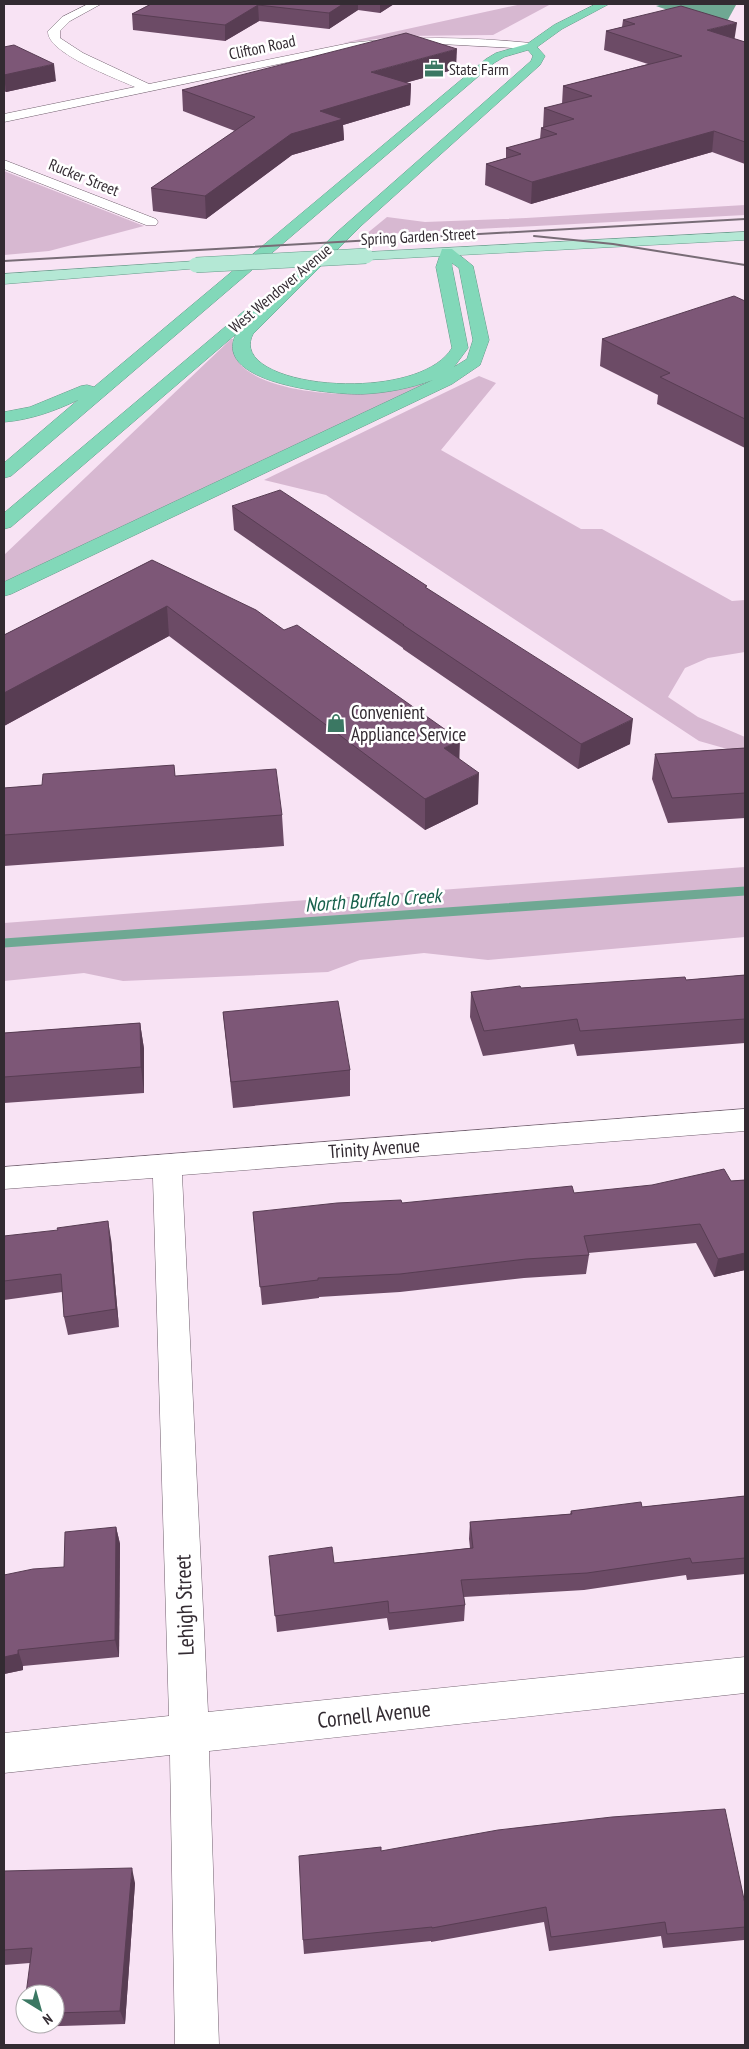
<svg xmlns="http://www.w3.org/2000/svg" width="749" height="2049" font-family="'PT Sans Narrow',sans-serif">
<style>
.green{fill:#d7b8d1}
.water{fill:#6fa893}
.lines{fill:none;stroke-linecap:round;stroke-linejoin:round}
.stream{stroke:#6fa893;stroke-width:9}
.minor-casing{stroke:#72616f;stroke-width:1}
.major-casing{stroke:#669b8a;stroke-width:1}
.highway-casing{stroke:#669b8a;stroke-width:1}
.minor{fill:#fff;fill-rule:evenodd}
.major{fill:#b4e8d5;fill-rule:evenodd}
.highway{fill:#82d8b9;fill-rule:evenodd}
.rail{stroke:#786c76;stroke-width:2}
.major-bridge-casing{stroke:#669b8a;stroke-width:16;stroke-linecap:butt}
.major-bridge{stroke:#b4e8d5;stroke-width:15}
.wall{fill:#6c4b66}
.shaded-wall{fill:#583d53}
.building{fill:#7d5777;stroke:#583d53}
.labels{text-anchor:middle;stroke-width:5;stroke-linejoin:round;paint-order:stroke}
.far-street-label{font-size:16px;fill:#332b32;stroke:#fff}
.far-poi-label{font-size:16px;fill:#332b32;stroke:#fff;text-anchor:start}
.poi-label{font-size:19px;fill:#332b32;stroke:#fff;text-anchor:start}
.street-label{font-size:19px;fill:#332b32;stroke:#fff}
.water-label{font-size:20px;font-style:italic;fill:#17604b;stroke:#fff}
.near-street-label{font-size:22px;fill:#332b32;stroke:#fff}
</style>
<rect width="100%" height="100%" fill="#f8e3f4"/>
<!-- green -->
<g class="green">
<polygon points="522,4 551,4 493,35 402,36 343,43"/>
<polygon points="4,171 144,226 49,251 4,255"/>
<polygon points="745,205 745,215 365,235 387,217 425,222 526,218"/>
<path d="M231 339H233C225 386 318 394 349 394 374 394 398 388 422 383L425 384 4 582V555Z"/>
<polygon points="479,376 496,383 441,450 581,529 602,529 732,601 745,600 745,652 708,658 685,668 668,697 698,717 745,737 745,754 699,741 326,495 264,480"/>
<polygon points="745,867 745,937 488,960 424,953 360,960 328,972 123,981 84,973 4,981 4,923"/>
</g>
<!-- water -->
<polygon class="water" points="664,4 728,4 736,5 725,25 715,26 656,6"/>
<g class="lines">
<!-- stream -->
<polyline class="stream" points="4,943 745,891"/>
<!-- minor casing -->
<g class="minor-casing">
<g id="minor">
<path d="M88 4H101L70 21 60 31V38L83 53 149 84 350 43C411 36 470 37 531 43L537 46 531 49 441 44 396 45 350 49 4 122V114L135 87C118 79 46 53 48 31L62 17Z"/>
<polygon points="4,160 156,219 158,222 156,225 146,225 4,169"/>
<polygon points="745,1109 745,1131 182,1175 208,1712 745,1657 745,1693 209,1751 219,2045 175,2045 170,1755 4,1773 4,1733 169,1716 153,1178 4,1189 4,1167"/>
</g>
</g>
<!-- major casing -->
<g class="major-casing">
<g id="major">
<polygon points="745,232 745,240 366,260 361,259 359,256 361,253 366,252"/>
<polygon points="196,261 201,262 203,265 201,268 4,284 4,274"/>
</g>
</g>
<!-- highway casing -->
<g class="highway-casing">
<path id="highway" d="M596 4H609L562 29 537 47 545 56 540 65 362 225 253 334C225 388 417 406 452 348L436 267 442 249H452L473 266 489 340 480 365 452 384 11 594 4 596V582L433 380C411 388 387 393 363 394 334 395 211 384 236 334L11 527 4 529V513L244 311 250 309 256 312 336 233 531 61 533 56 528 50 504 57 494 63 11 476 4 478V463L78 400C55 411 30 420 4 422V412L30 407 81 386 87 385 94 387 486 59 496 53 527 44 554 25ZM452 263 459 268 473 340 467 359 454 367 468 348 452 267Z"/>
</g>
<!-- minor -->
<use href="#minor" class="minor"/>
<!-- major -->
<use href="#major" class="major"/>
<!-- highway -->
<use href="#highway" class="highway"/>
<!-- rail -->
<g class="rail">
<polyline points="534,236 613,244 745,265"/>
<polyline points="4,261 745,219"/>
</g>
<!-- major-bridge casing -->
<g class="major-bridge-casing">
<polyline id="major-bridge" points="196,265 366,256"/>
</g>
<!-- major-bridge -->
<use href="#major-bridge" class="major-bridge"/>
</g>
<!-- wall -->
<g class="wall">
<polygon points="151,4 394,4 380,13 358,10 329,29 259,21 225,41 133,30 132,14"/>
<polygon points="623,20 735,39 745,42 745,164 712,152 531,204 485,185 486,164 506,158 506,148 540,139 541,128 543,128 544,108 562,104 563,86 648,64 604,50 606,31 622,27"/>
<polygon points="4,47 56,81 6,92 4,91"/>
<polygon points="456,69 405,83 411,84 410,105 343,125 344,140 292,155 206,219 153,211 151,188 235,131 183,111 182,90"/>
<polygon points="745,301 745,448 657,404 658,395 600,366 602,339"/>
<polygon points="232,506 427,588 630,744 578,769 403,649 403,648 234,530"/>
<polygon points="152,560 459,759 478,804 425,830 169,636 4,726 4,635"/>
<polygon points="745,748 745,818 668,823 652,779 655,754"/>
<polygon points="174,765 175,776 282,815 284,846 4,866 4,788 42,785"/>
<polygon points="745,975 745,1043 577,1056 574,1044 483,1056 470,1017 471,992 521,988 686,980"/>
<polygon points="223,1012 350,1070 350,1096 233,1108"/>
<polygon points="140,1023 144,1049 144,1093 4,1103 4,1033"/>
<polygon points="745,1180 745,1270 714,1277 696,1243 588,1253 589,1255 586,1274 524,1278 400,1292 319,1297 319,1298 262,1305 253,1212 574,1193 731,1181"/>
<polygon points="4,1236 111,1239 119,1327 68,1335 64,1317 62,1292 4,1300"/>
<polygon points="745,1496 745,1574 687,1580 686,1575 584,1590 464,1597 465,1605 464,1621 389,1630 387,1618 277,1632 271,1573 334,1563 470,1548 469,1539 470,1522 570,1514 571,1511 642,1507"/>
<polygon points="116,1527 120,1544 119,1657 23,1666 23,1670 4,1674 64,1567"/>
<polygon points="381,1851 745,1904 745,1938 744,1940 663,1948 661,1936 549,1951 544,1922 431,1942 431,1941 304,1954 303,1940"/>
<polygon points="4,1871 135,1883 125,2024 30,2027 28,2024 55,2024 55,1994 30,1963 4,1965"/>
</g>
<!-- shaded-wall -->
<g class="shaded-wall">
<polygon points="343,4 358,4 358,10 329,29 329,13"/>
<polygon points="380,4 394,4 380,13"/>
<polygon points="258,5 259,21 225,41 225,25"/>
<polygon points="737,23 734,42 707,30"/>
<polygon points="457,49 456,69 371,92 371,72"/>
<polygon points="54,64 56,81 6,92 4,75"/>
<polygon points="411,84 410,105 343,125 344,140 292,155 206,219 205,196 320,111"/>
<polygon points="714,131 712,152 531,204 532,182"/>
<polygon points="167,606 169,636 4,726 4,693"/>
<polygon points="633,719 630,744 578,769 581,744"/>
<polygon points="460,740 459,771 444,748"/>
<polygon points="479,773 478,804 425,830 425,799"/>
<polygon points="140,1023 144,1049 144,1093 141,1067"/>
<polygon points="108,1221 111,1239 119,1327 116,1309"/>
<polygon points="745,1253 745,1270 714,1277 718,1259"/>
<polygon points="116,1527 120,1544 119,1657 115,1640"/>
<polygon points="18,1650 23,1666 23,1670 4,1674 4,1657"/>
<polygon points="132,1868 135,1883 125,2024 120,2011"/>
</g>
<!-- building -->
<g class="building">
<polygon points="151,4 343,4 329,13 258,5 225,25 132,14"/>
<polygon points="681,6 737,23 707,30 745,42 745,142 714,131 532,182 486,164 521,154 506,148 557,134 541,128 574,119 544,108 592,96 563,86 682,56 606,31 635,24 623,20"/>
<polygon points="406,33 457,49 371,72 411,84 320,111 343,119 291,134 205,196 151,188 255,117 182,90"/>
<polygon points="14,45 54,64 4,75 4,47"/>
<polygon points="734,296 745,301 745,419 660,377 670,373 602,339"/>
<polygon points="280,490 427,586 425,587 633,719 581,744 403,625 404,625 232,506"/>
<polygon points="152,560 256,610 284,630 297,625 460,740 444,748 479,773 425,799 167,606 4,693 4,635"/>
<polygon points="745,748 745,793 672,798 655,754"/>
<polygon points="174,765 175,776 276,769 282,815 4,835 4,788 42,785 43,774"/>
<polygon points="745,975 745,1019 580,1031 577,1019 484,1031 471,992 520,986 521,988 685,977 686,980"/>
<polygon points="338,1001 350,1070 231,1082 223,1012"/>
<polygon points="140,1023 141,1067 4,1077 4,1033"/>
<polygon points="724,1169 731,1181 745,1180 745,1253 718,1259 700,1224 584,1236 589,1255 526,1259 400,1274 318,1278 318,1280 260,1287 253,1212 337,1203 401,1200 402,1203 572,1186 574,1193 652,1185"/>
<polygon points="108,1221 116,1309 64,1317 61,1274 4,1281 4,1236 58,1230 57,1228"/>
<polygon points="745,1496 745,1558 692,1563 690,1558 587,1573 461,1580 465,1605 389,1613 388,1601 275,1616 269,1556 332,1547 334,1563 473,1548 470,1522 572,1514 571,1511 641,1502 642,1507"/>
<polygon points="116,1527 115,1640 18,1650 18,1654 4,1657 4,1575 33,1569 64,1567 65,1532"/>
<polygon points="725,1809 745,1904 745,1927 667,1934 665,1922 551,1937 546,1907 432,1928 432,1927 303,1940 299,1856 381,1847 381,1851 498,1830 612,1817"/>
<polygon points="132,1868 120,2011 55,2013 55,1994 26,1994 32,1948 4,1950 4,1871"/>
</g>
<!-- icons -->
<defs>
<g id="office-bare" transform="scale(1.5)"><path d="M-6-3h4V-5.5h4V-3h4V5H-6ZM-1-4.5V-3h2v-1.5ZM-6 0V1H6V0Z" fill="#3b7863" stroke="#fff" stroke-width="2.5" paint-order="stroke"/></g>
<g id="shop-bare" transform="scale(1.5)"><path d="M-5-2.5h2.3a2.7 3.5 0 0 1 5.4 0H5L5.5 6h-11ZM-1.5-2.5h3a1.5 2.3 0 0 0-3 0Z" fill="#3b7863" stroke="#fff" stroke-width="2.5" paint-order="stroke"/></g>
</defs>
<g fill-rule="evenodd">
<use href="#office-bare" x="434" y="69"/>
<use href="#shop-bare" x="336" y="723"/>
</g>
<g class="labels">
<!-- far-street labels -->
<g class="far-street-label">
<text transform="translate(262 47) rotate(-12)" y="6">Clifton Road</text>
<text transform="translate(84 177) rotate(22)" y="6">Rucker Street</text>
<text transform="translate(418 236) rotate(-3)" y="6">Spring Garden Street</text>
<text transform="translate(280 288) rotate(-40)" y="6">West Wendover Avenue</text>
</g>
<!-- far-poi labels -->
<g class="far-poi-label">
<text x="449" y="75">State Farm</text>
</g>
<!-- poi labels -->
<g class="poi-label">
<text x="351" y="719">Convenient<tspan x="351" dy="22">Appliance Service</tspan></text>
</g>
<!-- street labels -->
<g class="street-label">
<text transform="translate(374 1148) rotate(-4)" y="7">Trinity Avenue</text>
</g>
<!-- water labels -->
<g class="water-label">
<text transform="translate(373 900) rotate(-4)" y="7">North Buffalo Creek</text>
</g>
<!-- near-street labels -->
<g class="near-street-label">
<text transform="translate(184 1605) rotate(-92)" y="8">Lehigh Street</text>
<text transform="translate(374 1714) rotate(-6)" y="8">Cornell Avenue</text>
</g>
</g>
<!-- border -->
<rect width="749" height="2049" fill="none" stroke="#332b32" stroke-width="10"/>
<!-- north arrow -->
<g transform="translate(40 2009) rotate(143)"><circle r="24" fill="#ffffff" stroke="#adaaad"/>
<path d="M0-4L9 19L0 12L-9 19Z" fill="#3b7863"/>
<text y="-8" font-size="14" font-weight="bold" text-anchor="middle" fill="#332b32">N</text>
</g>
</svg>
